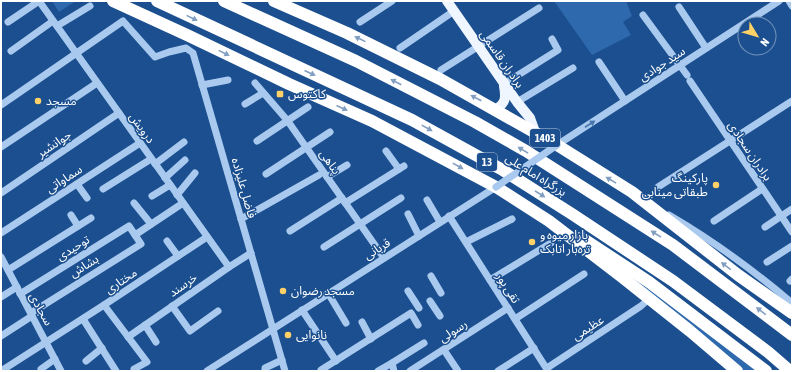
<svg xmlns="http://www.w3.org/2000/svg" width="793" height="372" font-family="'Asap Condensed','Noto Sans Arabic',sans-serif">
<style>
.green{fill:#2e69ad}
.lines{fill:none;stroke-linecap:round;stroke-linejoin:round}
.minor{stroke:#a9c9ee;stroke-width:7}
.major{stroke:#f0f6ff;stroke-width:10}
.highway{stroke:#fff;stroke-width:12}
.minor-bridge{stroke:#a9c9ee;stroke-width:7}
.oneway{fill:#829ec1}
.oneway2{fill:#4674ac}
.poi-dot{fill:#ffd166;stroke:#1b4f8f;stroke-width:1.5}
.labels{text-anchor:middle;stroke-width:3;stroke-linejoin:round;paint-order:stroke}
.shield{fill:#1b4f8f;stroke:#bbcadd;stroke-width:1}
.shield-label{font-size:11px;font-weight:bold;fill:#fff}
.street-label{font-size:12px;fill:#fff;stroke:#1b4f8f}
.poi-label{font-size:12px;fill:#fff;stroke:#1b4f8f;text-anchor:start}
</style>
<rect width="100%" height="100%" fill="#1b4f8f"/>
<!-- green -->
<g class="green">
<polygon points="52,1 76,1 59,12"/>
<polygon points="554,1 626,1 632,16 623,22 631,35 592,55"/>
<polygon points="620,267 760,371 743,371"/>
</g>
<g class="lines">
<!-- minor -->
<g class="minor">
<polyline points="39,1 229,267"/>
<polyline points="789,1 792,6"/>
<polyline points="679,7 706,48"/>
<polyline points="643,15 687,75"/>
<polyline points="8,22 39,1"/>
<polyline points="360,22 392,1"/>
<polyline points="57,26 90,6"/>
<polyline points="400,48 454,11"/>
<polyline points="11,51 53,21"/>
<polyline points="599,62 625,101"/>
<polyline points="441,70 539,8"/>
<polyline points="690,81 792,232"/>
<polyline points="255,83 287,120 384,258"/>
<polyline points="504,84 558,50 552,39"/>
<polyline points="202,85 228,80"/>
<polyline points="517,102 573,68"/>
<polyline points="245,104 263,93"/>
<polyline points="1,105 123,21 155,57 169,52 186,48 193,53 285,371"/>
<polyline points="257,141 308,107"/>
<polyline points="557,145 779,1"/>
<polyline points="1,147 97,83"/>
<polyline points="386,151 399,169"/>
<polyline points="155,164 184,142"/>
<polyline points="266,174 330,132"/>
<polyline points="327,177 347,165"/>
<polyline points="165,178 185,160"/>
<polyline points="77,184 87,198"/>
<polyline points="658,187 792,101"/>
<polyline points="103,189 151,159"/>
<polyline points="1,193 119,113"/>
<polyline points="177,195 195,173"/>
<polyline points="152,196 170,185"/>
<polyline points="427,200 440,222"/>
<polyline points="134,203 151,224"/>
<polyline points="345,203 404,166"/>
<polyline points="408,214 419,236"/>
<polyline points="71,215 78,226"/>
<path d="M669 215C712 240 753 270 792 303"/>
<polyline points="449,216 548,371"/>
<polyline points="241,219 319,175"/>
<polyline points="714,221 762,189"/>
<polyline points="765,227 792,209"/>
<polyline points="290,231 342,198"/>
<polyline points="1,233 140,143"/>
<polyline points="135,235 183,203"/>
<polyline points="167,241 178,256"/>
<polyline points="466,242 512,219"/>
<polyline points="324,247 401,198"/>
<polyline points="1,257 61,371"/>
<polyline points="767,262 792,246"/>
<polyline points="8,270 91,218"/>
<polyline points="431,276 441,293"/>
<polyline points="490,280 551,243"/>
<polyline points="790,281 792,279"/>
<polyline points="408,291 419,308"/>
<polyline points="328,293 346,323"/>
<polyline points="20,294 129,226 141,244 31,313"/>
<polyline points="1,297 17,287"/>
<polyline points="430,301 440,316"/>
<polyline points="104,305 147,362 134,369 136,371"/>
<polyline points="172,306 190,331 218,311"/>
<polyline points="302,310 336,361"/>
<polyline points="83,319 116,371"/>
<polyline points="515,319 584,274"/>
<polyline points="362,322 371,339"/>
<polyline points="145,325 156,342"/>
<polyline points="1,336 32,316"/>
<polyline points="128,337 229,267 251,253"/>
<polyline points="444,350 458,371"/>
<polyline points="86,361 102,348"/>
<polyline points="392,363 424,343"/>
<polyline points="547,368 641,306 650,298"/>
<polyline points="41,369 55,359"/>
<polyline points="321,370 411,313 418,325"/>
<polyline points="1,371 104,305 207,237"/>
<polyline points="207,371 496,187"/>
<polyline points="265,371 265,368 282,360"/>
<polyline points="378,371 392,363 394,371"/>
<polyline points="410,371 508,308"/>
<polyline points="498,371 534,348"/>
</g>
<!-- major -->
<g class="major">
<polyline points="447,1 517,102 530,118 535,132"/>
<path d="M496 109C506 103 506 98 504 86"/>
</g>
<!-- highway -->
<g class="highway">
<polyline points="113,1 187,35 289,84 372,121 496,187 549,221 622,277 690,331 737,371"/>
<polyline points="157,1 412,120 501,169 572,214 673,281 768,352 790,371"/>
<polyline points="224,1 356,61 475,122 526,151 673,245 792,335"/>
<polyline points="274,1 347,33 440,79 557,145 632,192 738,275 792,313"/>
<polyline points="582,238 649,282 766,371"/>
</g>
<!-- minor-bridge -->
<polyline class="minor-bridge" points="496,187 557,145"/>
</g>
<!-- one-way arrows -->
<defs><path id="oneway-solid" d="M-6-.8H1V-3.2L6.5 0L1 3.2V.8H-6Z"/></defs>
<g class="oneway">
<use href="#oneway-solid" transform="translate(192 18) rotate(26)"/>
<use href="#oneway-solid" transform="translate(360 39) rotate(-154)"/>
<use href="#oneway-solid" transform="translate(224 53) rotate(26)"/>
<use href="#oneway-solid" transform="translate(310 73) rotate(25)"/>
<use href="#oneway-solid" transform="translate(396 82) rotate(-153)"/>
<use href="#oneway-solid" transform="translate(476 98) rotate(-152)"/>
<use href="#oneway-solid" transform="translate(342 108) rotate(24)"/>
<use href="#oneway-solid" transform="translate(427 128) rotate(29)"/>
<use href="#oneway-solid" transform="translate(523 150) rotate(-149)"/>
<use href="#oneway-solid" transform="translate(458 166) rotate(29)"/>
<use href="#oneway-solid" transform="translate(611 180) rotate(-149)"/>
<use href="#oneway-solid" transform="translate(540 194) rotate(32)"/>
<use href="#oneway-solid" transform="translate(656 234) rotate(-148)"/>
<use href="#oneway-solid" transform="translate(726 266) rotate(-142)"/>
<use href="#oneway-solid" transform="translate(761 311) rotate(-143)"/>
</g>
<use class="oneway2" href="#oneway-solid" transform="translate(590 124) rotate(-33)"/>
<!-- markers -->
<g class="poi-dot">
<rect x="276" y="90" width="8" height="8" rx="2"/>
<circle cx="38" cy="101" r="4"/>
<circle cx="716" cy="185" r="4"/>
<circle cx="532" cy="242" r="4"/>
<circle cx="283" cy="291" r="4"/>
<circle cx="288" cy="335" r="4"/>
</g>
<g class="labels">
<!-- shield labels -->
<g class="shield">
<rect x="530" y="129" width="30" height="18" rx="3"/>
<rect x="477" y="153" width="20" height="18" rx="3"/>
</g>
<g class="shield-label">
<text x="545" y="142">1403</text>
<text x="487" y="166">13</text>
</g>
<!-- street labels -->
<g class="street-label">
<text transform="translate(502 59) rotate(55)" y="4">برادران قاسمی</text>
<text transform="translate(662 64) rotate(-33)" y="4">سید جوادی</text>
<text transform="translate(142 128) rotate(54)" y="4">درویش</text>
<text transform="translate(54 144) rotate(-34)" y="4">جوانشیر</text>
<text transform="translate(750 151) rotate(56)" y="4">برادران سجادی</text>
<text transform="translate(330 162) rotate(55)" y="4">پناهی</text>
<text transform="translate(536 175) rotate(32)" y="4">بزرگراه امام علی</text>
<text transform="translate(64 179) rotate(-33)" y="4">سماواتی</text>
<text transform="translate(244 188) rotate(74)" y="4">فاضل علیزاده</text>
<text transform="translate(73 248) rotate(-32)" y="4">توحیدی</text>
<text transform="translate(377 249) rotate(-32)" y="4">قربانی</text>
<text transform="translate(84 266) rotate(-32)" y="4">بشاش</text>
<text transform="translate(121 281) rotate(-34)" y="4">مختاری</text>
<text transform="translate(183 285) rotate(-35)" y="4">خرسند</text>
<text transform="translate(508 288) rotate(57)" y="4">تقی پور</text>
<text transform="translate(41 309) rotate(61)" y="4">سجادی</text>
<text transform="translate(588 328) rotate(-33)" y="4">عظیمی</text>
<text transform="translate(453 331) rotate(-33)" y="4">رسولی</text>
</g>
<!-- poi labels -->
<g class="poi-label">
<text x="288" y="98">کاکتوس</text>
<text x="46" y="105">مسجد</text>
<text x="708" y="182" text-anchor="end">پارکینگ<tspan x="708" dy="14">طبقاتی مینابی</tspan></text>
<text x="540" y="239">بازار میوه و<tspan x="540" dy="14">تره‌بار اتابک</tspan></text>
<text x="291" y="295">مسجد رضوان</text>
<text x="296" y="339">نانوایی</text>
</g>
</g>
<!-- border -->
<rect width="793" height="372" fill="none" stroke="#ffffff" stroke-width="4"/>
<!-- north arrow -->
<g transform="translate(757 36) rotate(128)"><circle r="19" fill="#1b4f8f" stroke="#7695bc"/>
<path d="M0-3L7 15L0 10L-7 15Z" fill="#ffd166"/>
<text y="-6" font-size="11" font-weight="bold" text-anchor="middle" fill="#ffffff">N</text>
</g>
</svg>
